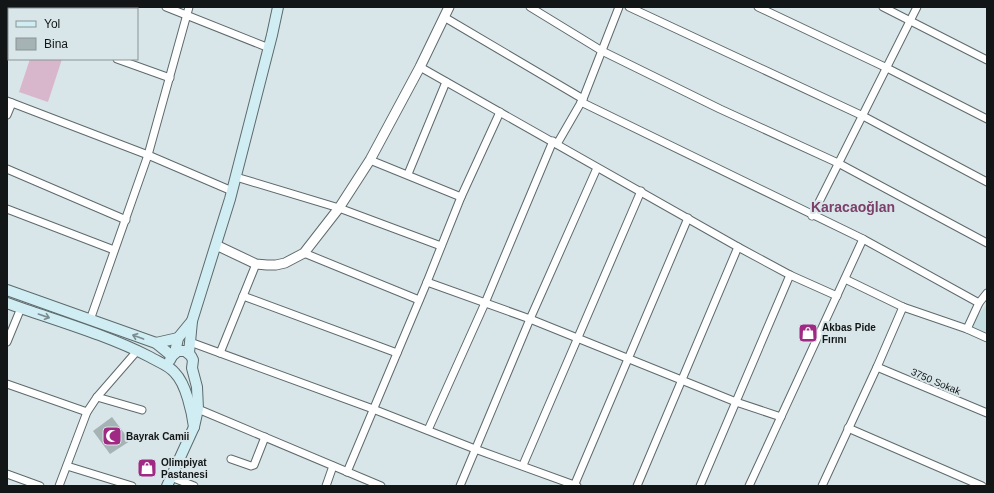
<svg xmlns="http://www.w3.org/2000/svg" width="994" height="493" font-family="Helvetica,sans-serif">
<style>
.built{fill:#c6dde1}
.green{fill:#d8b6cc}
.building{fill:#a6b3b5}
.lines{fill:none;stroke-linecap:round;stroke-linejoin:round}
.minor-casing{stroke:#5e6a6c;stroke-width:9}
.tertiary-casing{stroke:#5e6a6c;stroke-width:11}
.secondary-casing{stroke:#5e6a6c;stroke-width:12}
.minor{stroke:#fff;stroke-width:7}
.tertiary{stroke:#fff;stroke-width:9}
.secondary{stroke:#cfedf2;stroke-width:10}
.oneway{stroke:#7a8c8f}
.labels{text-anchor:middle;stroke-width:4;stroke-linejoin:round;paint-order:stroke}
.poi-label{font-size:10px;font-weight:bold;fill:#121617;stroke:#d9e6e9;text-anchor:start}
.street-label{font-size:10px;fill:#121617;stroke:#d9e6e9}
.district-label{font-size:14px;font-weight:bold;fill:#7b3f6a;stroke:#d9e6e9}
</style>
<rect width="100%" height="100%" fill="#d9e6e9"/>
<!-- built -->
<polygon class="built" points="987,304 987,336 968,328"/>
<!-- green -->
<polygon class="green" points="30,59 62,59 48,102 19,92"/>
<!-- building -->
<polygon class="building" points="112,417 130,441 110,454 93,431"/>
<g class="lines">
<!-- minor casing -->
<g class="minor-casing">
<g id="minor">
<polyline points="166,7 269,48"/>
<polyline points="530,7 602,51 720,109 838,163 987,243"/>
<polyline points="629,7 863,116 987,182"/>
<polyline points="758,7 887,68 987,119"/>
<polyline points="883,7 987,60"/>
<polyline points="444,17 583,99"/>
<polyline points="7,20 9,21"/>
<polyline points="117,59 170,78"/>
<polyline points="420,67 738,247 790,275 837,296"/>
<polyline points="7,101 148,155 232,191"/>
<polyline points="581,102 863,239 979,303"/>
<polyline points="7,115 12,103"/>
<polyline points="557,144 583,99 619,7"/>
<polyline points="370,160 461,197"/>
<polyline points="7,169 126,220"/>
<polyline points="408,174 446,82"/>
<polyline points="236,177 339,208 441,246"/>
<polyline points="7,209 114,250"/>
<polyline points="812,216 917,7"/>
<polyline points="304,253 419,300"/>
<polyline points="845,279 903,307 967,329 987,338"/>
<polyline points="427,282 530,319 736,402 781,417"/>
<polyline points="243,296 397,353"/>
<polyline points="90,320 148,155 189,7"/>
<polyline points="967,329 979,303 987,293"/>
<polyline points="7,342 21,308"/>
<polyline points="190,342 373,409 475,449 577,486"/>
<polyline points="220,353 256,264"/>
<polyline points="877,367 987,413"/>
<polyline points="7,384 87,412"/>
<polyline points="97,397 142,410"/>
<polyline points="195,410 198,409 381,486"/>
<polyline points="848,428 982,486"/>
<polyline points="428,430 485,303 553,141"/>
<polyline points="231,459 251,466 254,465 265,437"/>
<polyline points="523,465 641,191"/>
<polyline points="67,466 132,486"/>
<polyline points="347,472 427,282 461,197 500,112"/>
<polyline points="7,474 40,486"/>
<polyline points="171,477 194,486"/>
<polyline points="59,486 87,412 97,397 137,351"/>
<polyline points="326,486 333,466"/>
<polyline points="460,486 530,319 597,168"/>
<polyline points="574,486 688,218"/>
<polyline points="637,486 738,247"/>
<polyline points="700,486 790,275"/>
<polyline points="749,486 863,239"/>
<polyline points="822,486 877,367 903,307"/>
</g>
</g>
<!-- tertiary casing -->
<g class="tertiary-casing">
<polyline id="tertiary" points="216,245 256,264 267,265 276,265 285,263 304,253 339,208 370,160 420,67 449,7"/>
</g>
<!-- secondary casing -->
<g class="secondary-casing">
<g id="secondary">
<polyline points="7,290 156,343 172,356"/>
<path d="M7 303C54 320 105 334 150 357 158 362 169 365 175 373 186 384 192 412 194 427"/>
<polyline points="156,343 178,338"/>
<polyline points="175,353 178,338 192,321"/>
<polyline points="189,353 192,321 230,199 272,35 278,7"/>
<polyline points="167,486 194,427 198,409 197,387 192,368 193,360 191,356 185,351 178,351 172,356 170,360"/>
</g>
</g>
<!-- minor -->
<use href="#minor" class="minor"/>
<!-- tertiary -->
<use href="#tertiary" class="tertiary"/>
<!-- secondary -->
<use href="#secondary" class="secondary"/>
</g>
<!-- one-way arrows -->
<defs><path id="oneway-shaft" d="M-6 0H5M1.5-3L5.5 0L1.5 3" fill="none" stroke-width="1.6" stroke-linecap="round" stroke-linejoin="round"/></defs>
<g class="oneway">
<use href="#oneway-shaft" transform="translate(44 316) rotate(19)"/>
<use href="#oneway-shaft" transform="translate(138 337) rotate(-160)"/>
</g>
<!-- icons -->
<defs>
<g id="shop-square" transform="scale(1)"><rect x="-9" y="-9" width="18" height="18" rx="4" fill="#9f2983" stroke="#d9e6e9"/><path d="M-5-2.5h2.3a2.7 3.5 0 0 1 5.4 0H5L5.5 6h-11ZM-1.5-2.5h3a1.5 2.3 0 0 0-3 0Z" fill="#fff"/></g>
<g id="mosque-square" transform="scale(1)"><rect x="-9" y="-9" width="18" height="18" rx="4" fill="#9f2983" stroke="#d9e6e9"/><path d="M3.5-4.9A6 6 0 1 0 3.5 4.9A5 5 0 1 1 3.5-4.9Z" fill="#fff"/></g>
</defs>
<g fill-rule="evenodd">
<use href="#shop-square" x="808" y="333"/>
<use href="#mosque-square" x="112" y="436"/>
<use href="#shop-square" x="147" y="468"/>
</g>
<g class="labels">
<!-- poi labels -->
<g class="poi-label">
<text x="822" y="331">Akbas Pide<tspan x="822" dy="12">Fırını</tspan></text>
<text x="126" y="440">Bayrak Camii</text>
<text x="161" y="466">Olimpiyat<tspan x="161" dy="12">Pastanesi</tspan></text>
</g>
<!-- street labels -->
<g class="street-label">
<text transform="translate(936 381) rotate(23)" y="4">3750 Sokak</text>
</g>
<!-- district labels -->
<g class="district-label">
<text x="853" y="212">Karacaoğlan</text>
</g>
</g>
<!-- border -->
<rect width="994" height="493" fill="none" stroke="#121617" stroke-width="16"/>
<!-- legend -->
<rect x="8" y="8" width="130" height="52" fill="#d9e6e9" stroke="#899395"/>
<rect x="16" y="21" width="20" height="6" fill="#cfedf2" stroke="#899395"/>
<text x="44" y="28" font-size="12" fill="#121617">Yol</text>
<rect x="16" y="38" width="20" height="12" fill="#a6b3b5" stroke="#899395"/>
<text x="44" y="48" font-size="12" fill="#121617">Bina</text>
</svg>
